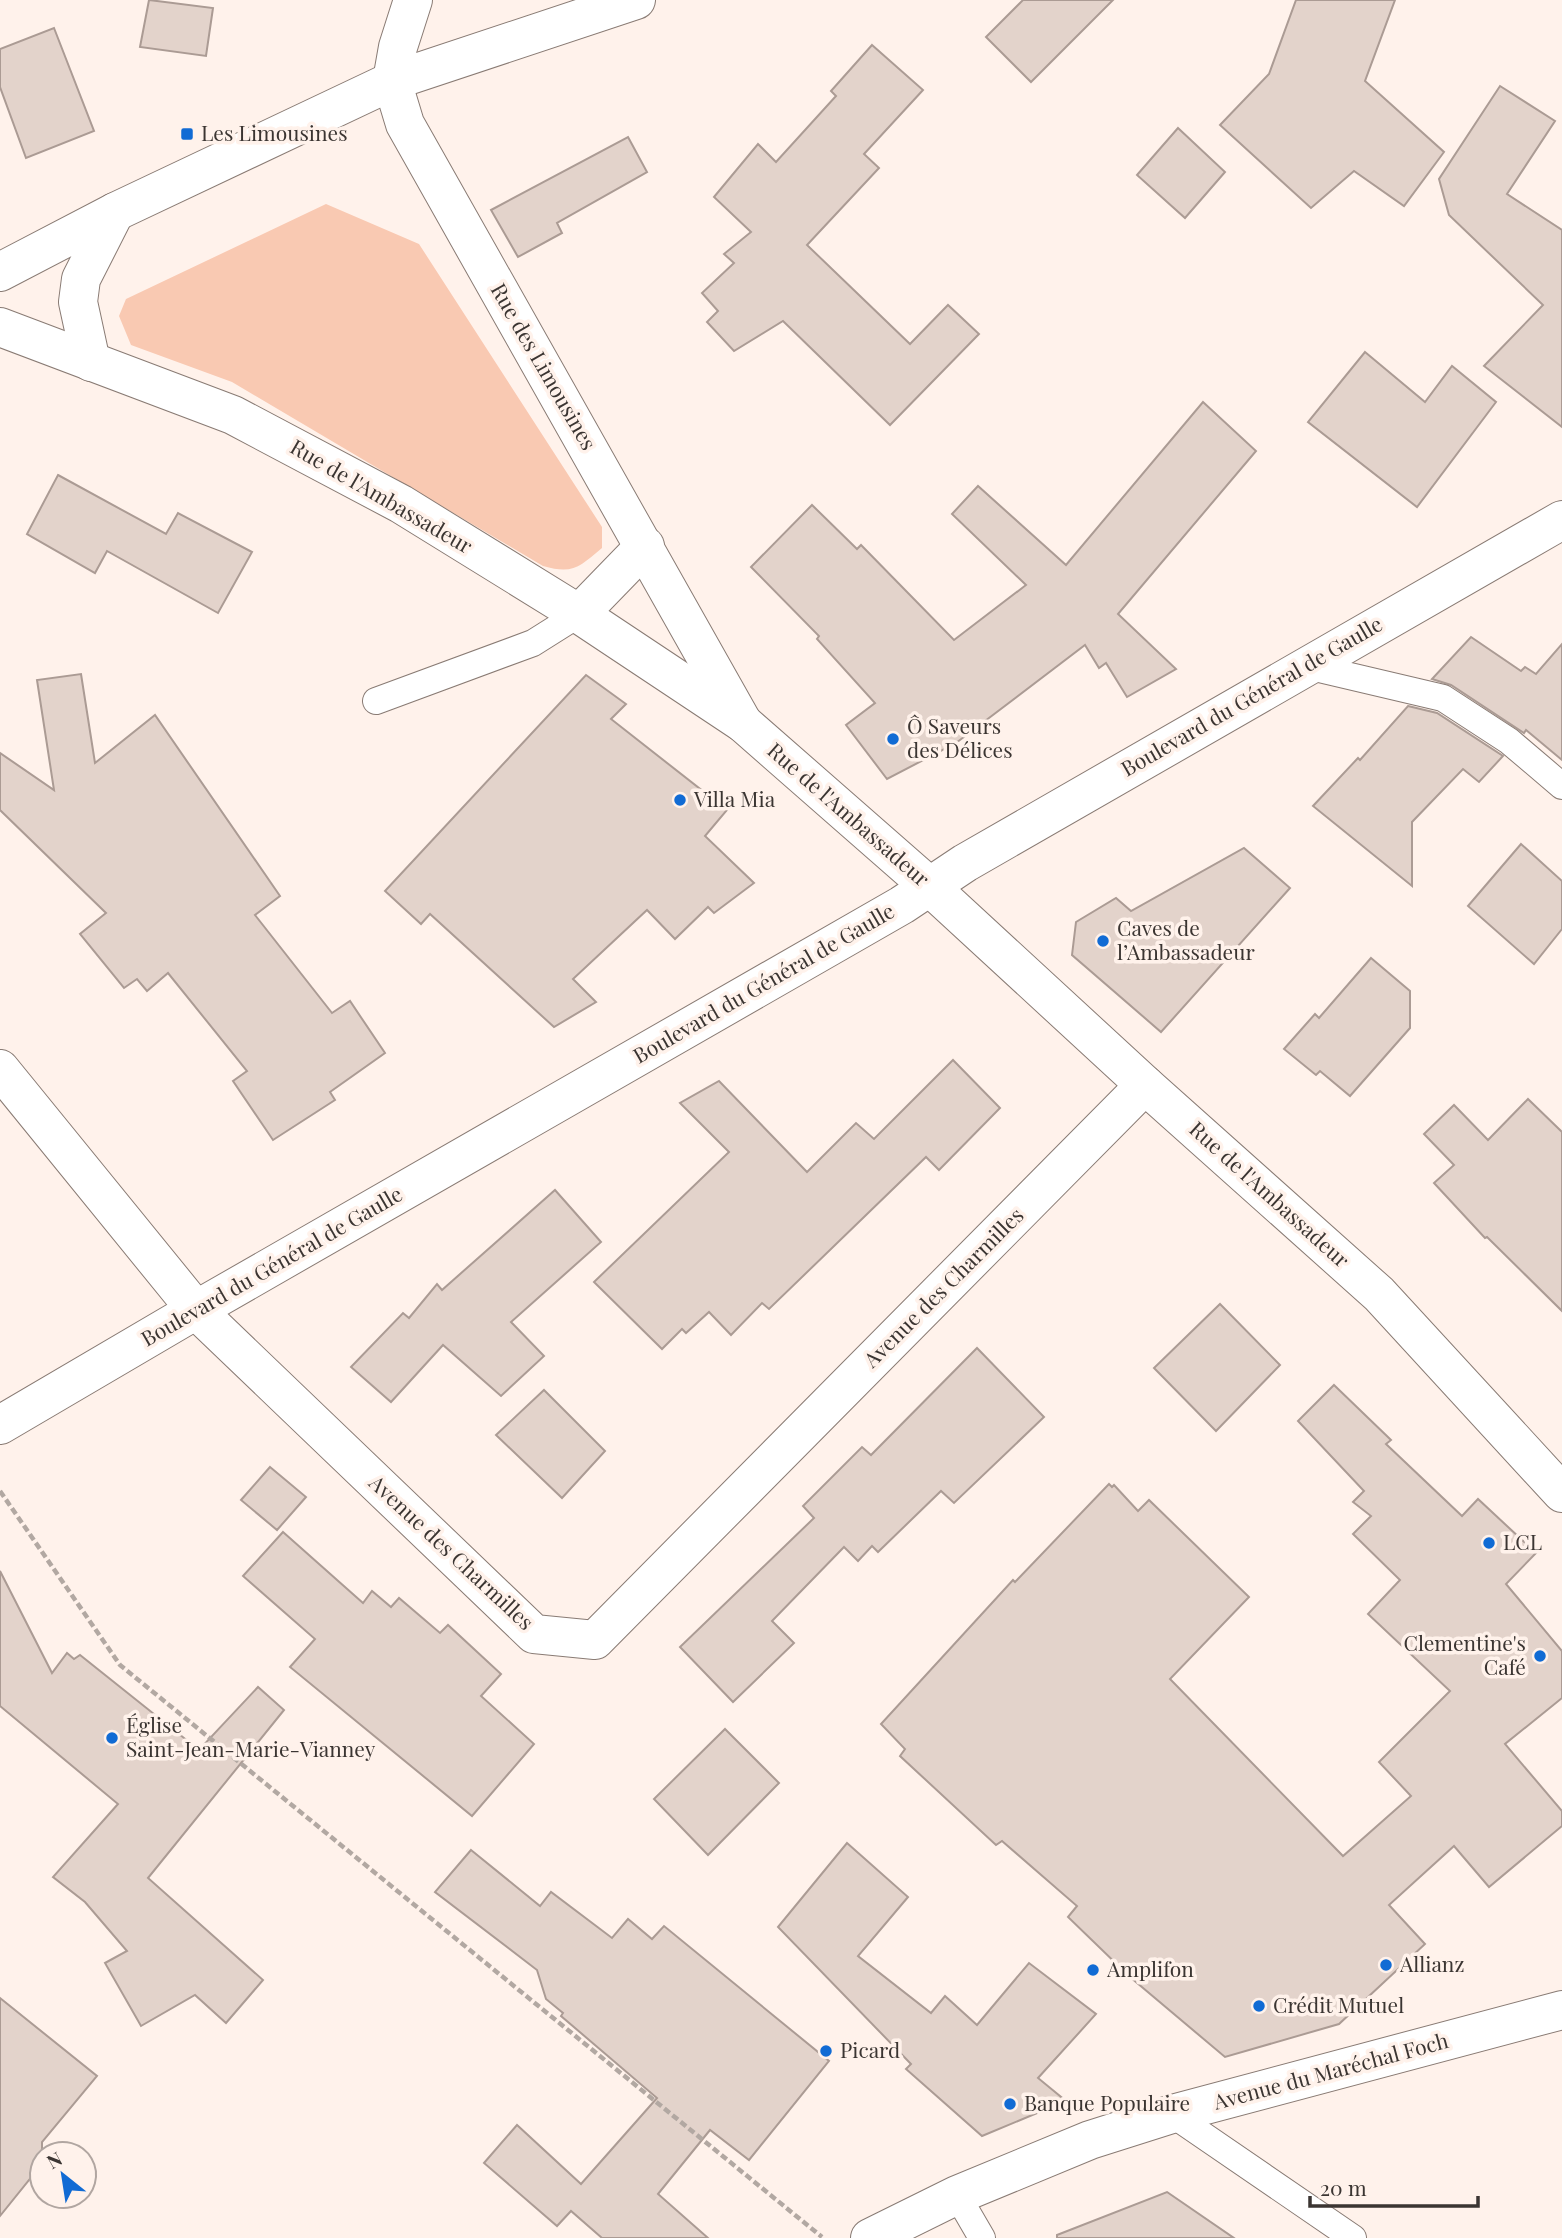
<svg xmlns="http://www.w3.org/2000/svg" width="1562" height="2238" font-family="'Playfair Display',serif">
<style>
.green{fill:#f9c9b2}
.building{fill:#e3d3cb;stroke:#ab9b94;stroke-width:2}
.lines{fill:none;stroke-linecap:round;stroke-linejoin:round}
.lane-casing{stroke:#897b74;stroke-width:28}
.street-casing{stroke:#897b74;stroke-width:40}
.secondary-casing{stroke:#897b74;stroke-width:40}
.path{stroke:#b2a8a2;stroke-width:4.5;stroke-dasharray:7 3.5;stroke-linecap:butt}
.lane{stroke:#fff;stroke-width:26}
.street{stroke:#fff;stroke-width:38}
.secondary{stroke:#fff;stroke-width:38}
.poi-dot{fill:#116bd4;stroke:#fff2eb;stroke-width:2.5}
.labels{text-anchor:middle;stroke-width:7;stroke-linejoin:round;paint-order:stroke}
.poi-label{font-size:21px;fill:#3b3532;stroke:#fff2eb;text-anchor:start}
.street-label{font-size:21px;fill:#3b3532;stroke:#fff2eb}
</style>
<rect width="100%" height="100%" fill="#fff2eb"/>
<!-- green -->
<path class="green" d="M326 204 419 244 602 527V548C580 566 574 575 543 566L232 382 131 345 119 316 126 299Z"/>
<!-- building -->
<g class="building">
<polygon points="149,0 213,8 206,56 140,47"/>
<polygon points="1023,0 1113,0 1031,82 986,37"/>
<polygon points="1296,0 1395,0 1365,81 1444,152 1404,206 1354,171 1311,208 1220,125 1269,74"/>
<polygon points="54,28 94,131 26,158 0,87 0,49"/>
<polygon points="872,45 923,90 864,154 879,168 807,245 910,344 948,305 979,334 890,425 783,321 734,351 707,322 718,311 702,293 734,263 724,254 751,232 714,197 758,144 776,162 836,96 831,91"/>
<polygon points="1500,86 1555,121 1507,194 1562,230 1562,427 1484,366 1543,305 1449,215 1439,179"/>
<polygon points="1178,128 1225,172 1185,218 1137,175"/>
<polygon points="628,137 647,172 557,223 562,233 518,257 491,210"/>
<polygon points="1365,352 1425,402 1452,366 1496,402 1417,507 1308,422"/>
<polygon points="1203,402 1256,451 1118,614 1176,669 1127,697 1106,663 1099,668 1085,645 956,743 887,779 846,725 875,703 817,639 819,636 751,567 812,505 857,549 861,545 954,640 1026,585 952,514 978,486 1066,565"/>
<polygon points="58,475 166,534 178,513 252,552 218,613 107,551 95,573 27,534"/>
<polygon points="1471,637 1521,671 1525,667 1536,674 1562,644 1562,760 1526,730 1524,733 1451,685 1432,679"/>
<polygon points="81,674 95,763 155,715 280,896 255,915 332,1013 350,1001 385,1053 330,1092 335,1100 273,1140 233,1081 247,1071 168,973 147,991 137,979 124,988 80,934 106,913 0,810 0,753 54,790 37,680"/>
<polygon points="586,675 626,704 611,719 727,810 705,836 754,883 714,913 708,907 675,939 647,910 573,979 596,1002 554,1027 430,914 421,924 385,891"/>
<polygon points="1408,706 1437,713 1503,756 1479,782 1463,769 1412,822 1412,886 1313,806 1358,758 1360,760"/>
<polygon points="1521,844 1562,881 1562,929 1534,964 1468,906"/>
<polygon points="1244,848 1290,888 1161,1032 1072,955 1076,922 1116,898 1131,911"/>
<polygon points="1371,958 1410,991 1410,1028 1350,1096 1320,1071 1316,1075 1284,1049 1315,1014 1319,1018"/>
<polygon points="953,1060 1000,1108 939,1170 926,1157 769,1309 762,1303 731,1335 709,1312 686,1333 682,1329 662,1349 594,1282 729,1152 680,1103 719,1081 807,1172 856,1123 874,1139"/>
<polygon points="1528,1099 1562,1132 1562,1311 1487,1237 1485,1238 1434,1183 1454,1165 1424,1134 1454,1105 1488,1140"/>
<polygon points="555,1190 601,1242 511,1322 544,1356 501,1396 443,1345 391,1402 351,1367 403,1313 409,1318 437,1284 442,1290"/>
<polygon points="1220,1304 1280,1365 1216,1431 1154,1368"/>
<polygon points="977,1348 1044,1417 954,1503 941,1491 878,1552 872,1546 858,1561 844,1547 772,1621 794,1643 733,1702 680,1647 814,1518 803,1506 862,1447 871,1455"/>
<polygon points="1334,1385 1391,1440 1386,1444 1462,1516 1478,1499 1536,1553 1506,1584 1562,1651 1562,1698 1505,1744 1562,1811 1562,1826 1489,1887 1454,1846 1389,1905 1425,1944 1339,2024 1225,2057 1130,1977 1068,1917 1077,1906 1002,1841 996,1845 900,1756 905,1749 881,1724 1013,1580 1015,1582 1109,1484 1112,1487 1114,1485 1138,1511 1149,1500 1249,1597 1170,1679 1343,1856 1411,1796 1379,1762 1450,1691 1368,1614 1400,1580 1353,1534 1371,1516 1353,1502 1364,1491 1298,1421"/>
<polygon points="544,1390 605,1451 562,1498 496,1435"/>
<polygon points="270,1467 306,1497 277,1530 241,1500"/>
<polygon points="283,1532 363,1603 372,1591 391,1607 399,1598 440,1633 448,1625 501,1674 481,1696 534,1744 472,1816 290,1667 315,1639 243,1576"/>
<polygon points="0,1571 52,1673 67,1653 74,1659 80,1655 199,1750 258,1687 284,1710 148,1878 263,1980 226,2023 195,1995 141,2026 105,1963 127,1951 85,1902 53,1877 118,1804 0,1706"/>
<polygon points="725,1729 779,1783 708,1855 654,1799"/>
<polygon points="847,1843 908,1897 858,1956 931,2013 945,1996 977,2025 1029,1963 1096,2014 1038,2078 1066,2101 982,2136 906,2069 911,2064 778,1927"/>
<polygon points="471,1850 540,1906 551,1892 612,1938 628,1919 652,1939 664,1926 829,2061 749,2160 710,2130 658,2194 708,2238 602,2238 571,2211 557,2226 484,2163 517,2125 581,2184 657,2098 561,2016 563,2013 546,1999 537,1970 435,1892"/>
<polygon points="0,1998 97,2076 42,2142 42,2164 0,2216"/>
<polygon points="1167,2192 1234,2238 1057,2238 1057,2235"/>
</g>
<g class="lines">
<!-- lane casing -->
<g class="lane-casing">
<g id="lane">
<polyline points="1307,666 1443,698 1509,741 1562,786"/>
<polyline points="376,701 533,643 579,614"/>
<polyline points="1172,2114 1353,2238"/>
<polyline points="957,2195 982,2238"/>
</g>
</g>
<!-- street casing -->
<g class="street-casing">
<g id="street">
<polyline points="413,0 398,47 392,81 405,124 743,723"/>
<polyline points="579,614 645,546"/>
<polyline points="0,1069 196,1310 534,1634 595,1640 1145,1085"/>
</g>
</g>
<!-- secondary casing -->
<g class="secondary-casing">
<g id="secondary">
<polyline points="0,272 115,212 392,81 636,0"/>
<polyline points="0,327 233,415 401,504 579,614 743,723 929,886 1145,1085 1379,1294 1562,1493"/>
<polyline points="91,362 78,302 81,279 115,212"/>
<polyline points="0,1425 196,1310 902,905 965,863 1562,520"/>
<polyline points="870,2238 957,2195 1090,2140 1172,2114 1562,2010"/>
</g>
</g>
<!-- path -->
<polyline class="path" points="0,1491 120,1665 822,2237"/>
<!-- lane -->
<use href="#lane" class="lane"/>
<!-- street -->
<use href="#street" class="street"/>
<!-- secondary -->
<use href="#secondary" class="secondary"/>
</g>
<!-- markers -->
<g class="poi-dot">
<rect x="180" y="127" width="14" height="14" rx="3.5"/>
<circle cx="893" cy="739" r="7"/>
<circle cx="680" cy="800" r="7"/>
<circle cx="1103" cy="941" r="7"/>
<circle cx="1489" cy="1543" r="7"/>
<circle cx="1540" cy="1656" r="7"/>
<circle cx="112" cy="1738" r="7"/>
<circle cx="1386" cy="1965" r="7"/>
<circle cx="1093" cy="1970" r="7"/>
<circle cx="1259" cy="2006" r="7"/>
<circle cx="826" cy="2051" r="7"/>
<circle cx="1010" cy="2104" r="7"/>
</g>
<g class="labels">
<!-- poi labels -->
<g class="poi-label">
<text x="201" y="141">Les Limousines</text>
<text x="907" y="734">Ô Saveurs<tspan x="907" dy="24">des Délices</tspan></text>
<text x="694" y="807">Villa Mia</text>
<text x="1117" y="936">Caves de<tspan x="1117" dy="24">l’Ambassadeur</tspan></text>
<text x="1503" y="1550">LCL</text>
<text x="1526" y="1651" text-anchor="end">Clementine's<tspan x="1526" dy="24">Café</tspan></text>
<text x="126" y="1733">Église<tspan x="126" dy="24">Saint-Jean-Marie-Vianney</tspan></text>
<text x="1400" y="1972">Allianz</text>
<text x="1107" y="1977">Amplifon</text>
<text x="1273" y="2013">Crédit Mutuel</text>
<text x="840" y="2058">Picard</text>
<text x="1024" y="2111">Banque Populaire</text>
</g>
<!-- street labels -->
<g class="street-label">
<text transform="translate(543 367) rotate(60)" y="7">Rue des Limousines</text>
<text transform="translate(381 497) rotate(30)" y="7">Rue de l'Ambassadeur</text>
<text transform="translate(1252 697) rotate(-30)" y="7">Boulevard du Général de Gaulle</text>
<text transform="translate(848 815) rotate(41)" y="7">Rue de l'Ambassadeur</text>
<text transform="translate(764 984) rotate(-30)" y="7">Boulevard du Général de Gaulle</text>
<text transform="translate(1269 1195) rotate(42)" y="7">Rue de l'Ambassadeur</text>
<text transform="translate(272 1267) rotate(-30)" y="7">Boulevard du Général de Gaulle</text>
<text transform="translate(944 1288) rotate(-45)" y="7">Avenue des Charmilles</text>
<text transform="translate(451 1553) rotate(43)" y="7">Avenue des Charmilles</text>
<text transform="translate(1331 2072) rotate(-15)" y="7">Avenue du Maréchal Foch</text>
</g>
</g>
<!-- north arrow -->
<g transform="translate(63 2175) rotate(330)"><circle r="33" fill="#fff2eb" stroke="#b1a6a1" stroke-width="2"/>
<path d="M0-5L12 26L0 18L-12 26Z" fill="#116bd4"/>
<text y="-10" font-size="19" font-weight="bold" text-anchor="middle" fill="#3b3532">N</text>
</g>
<!-- scale -->
<path d="M1310 2196v10h168v-10" fill="none" stroke="#3b3532" stroke-width="3.5"/>
<text x="1320" y="2196" font-size="21" fill="#3b3532" stroke="#fff2eb" stroke-width="5" paint-order="stroke">20 m</text>
</svg>
